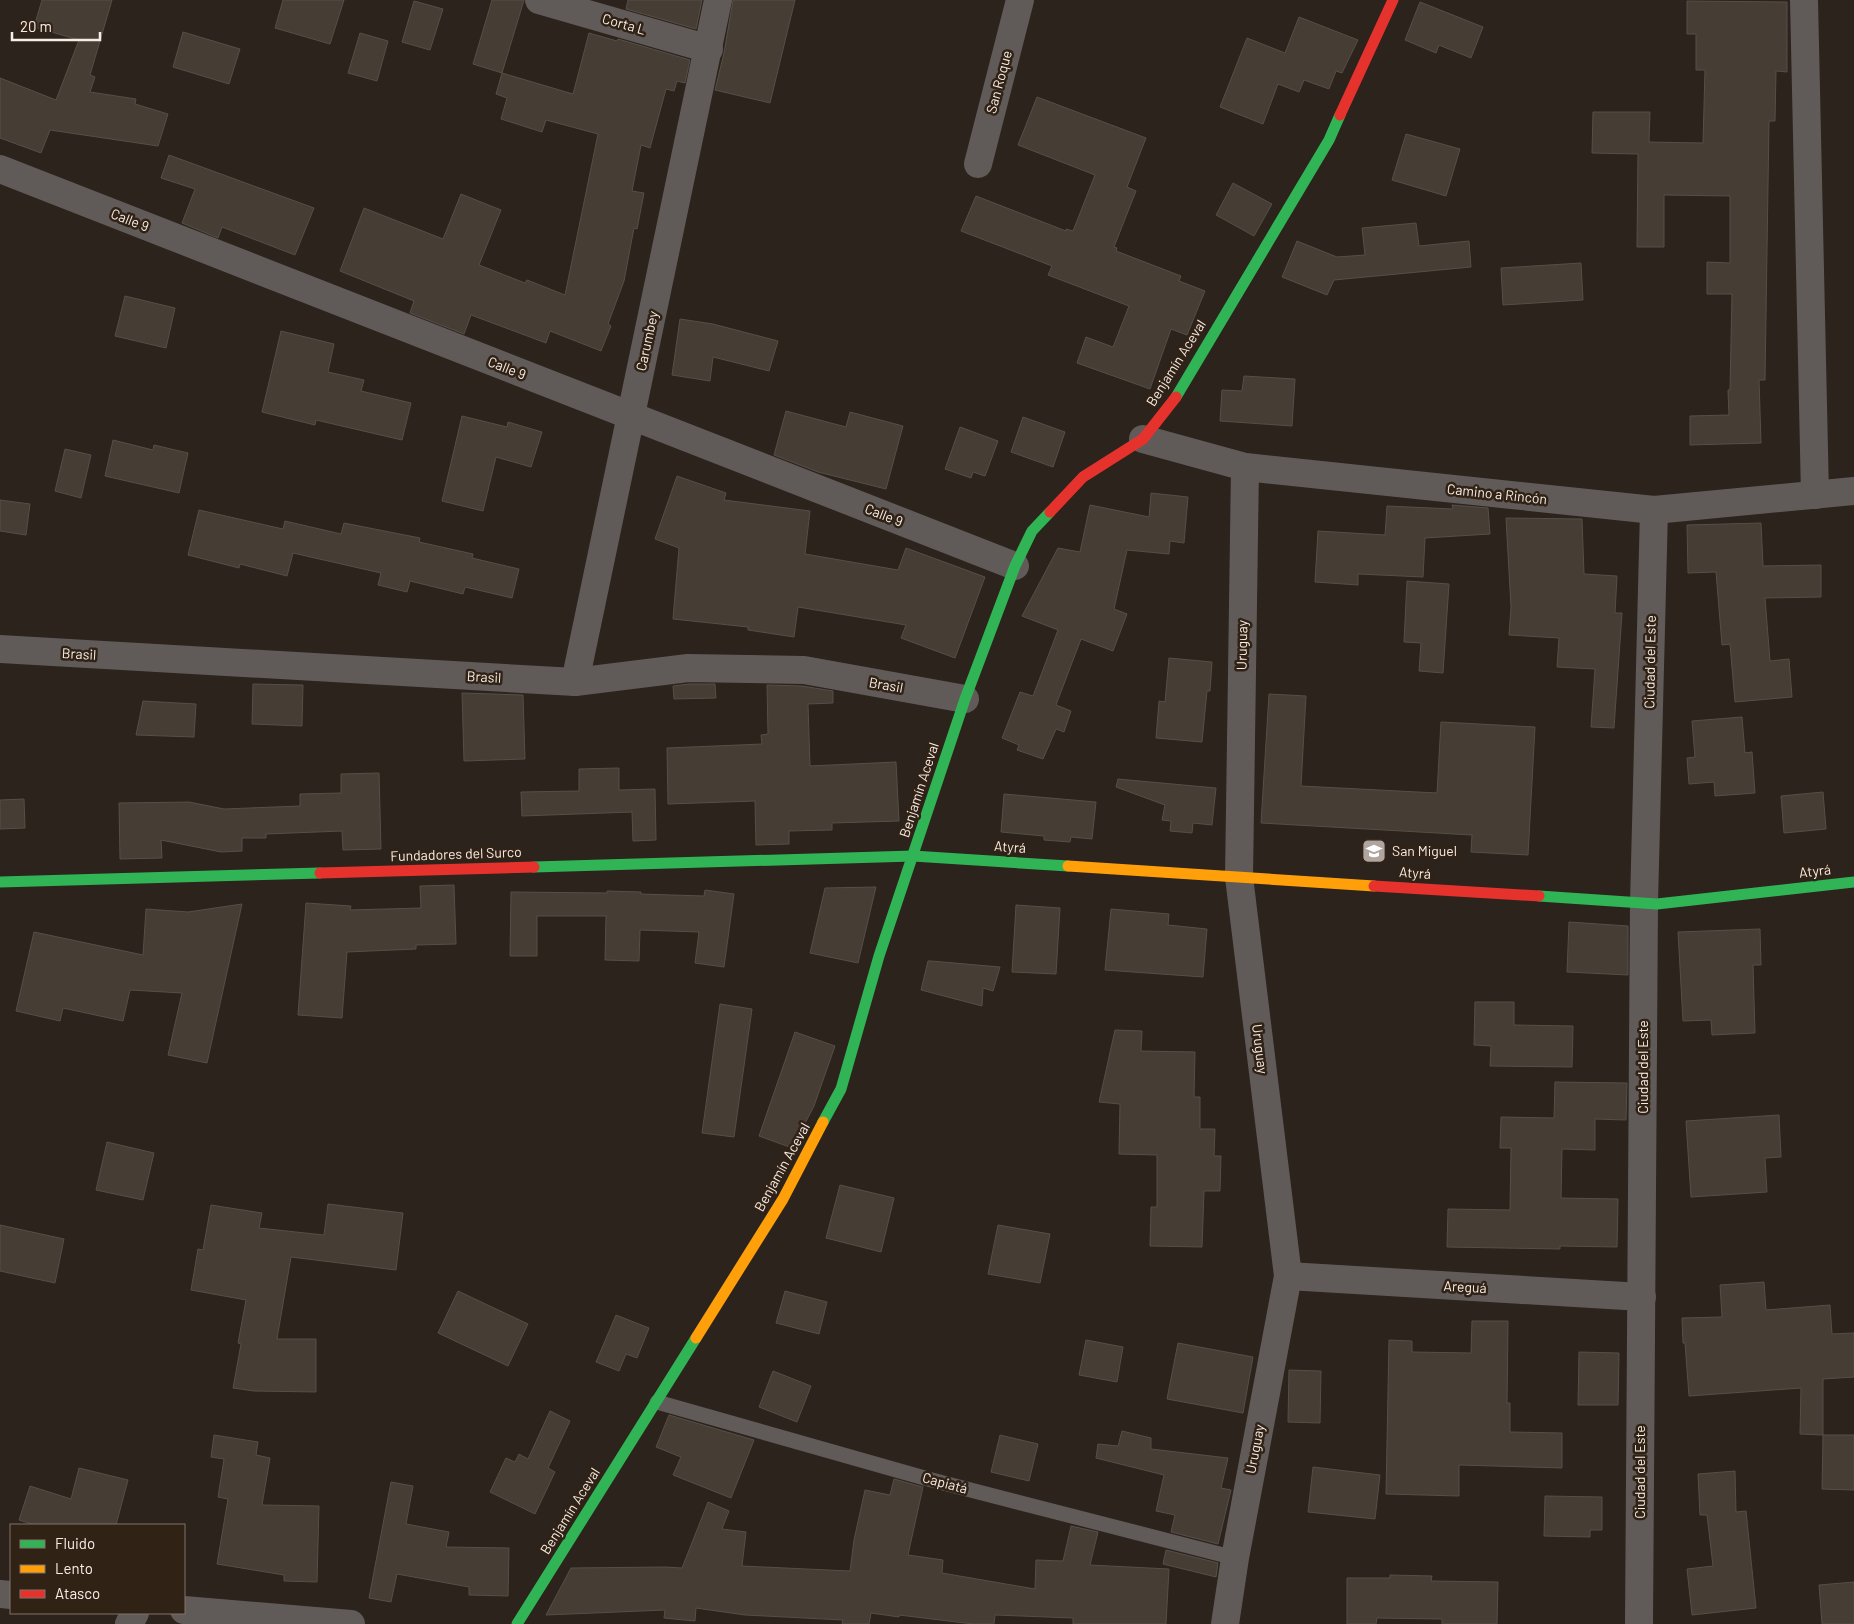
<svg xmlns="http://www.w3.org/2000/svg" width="1854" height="1624" font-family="Barlow,sans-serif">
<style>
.building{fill:#463d35;stroke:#564f49}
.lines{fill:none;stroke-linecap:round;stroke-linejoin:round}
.lane{stroke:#605b59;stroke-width:15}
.street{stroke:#605b59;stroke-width:28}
.fast{stroke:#30b455;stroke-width:11}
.slow{stroke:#ff9f0a;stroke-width:11}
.jam{stroke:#e5322d;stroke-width:11}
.labels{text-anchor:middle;stroke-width:5;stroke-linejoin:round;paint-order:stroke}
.street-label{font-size:14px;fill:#f8ede5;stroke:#312216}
.poi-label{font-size:14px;fill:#f8ede5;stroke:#312216;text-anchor:start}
</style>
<rect width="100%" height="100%" fill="#2b231c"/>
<!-- building -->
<g class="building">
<polygon points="42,0 112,0 90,75 95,77 90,92 136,99 135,104 168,114 158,146 50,130 41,153 0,138 0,78 56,100 79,40 34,27"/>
<polygon points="283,0 344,0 330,44 275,28"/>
<polygon points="492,0 524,0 502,73 473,64"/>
<polygon points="628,0 702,0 696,29 626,9"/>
<polygon points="733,0 795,0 770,103 715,90 724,53"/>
<polygon points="414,1 443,9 430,50 402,42"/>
<polygon points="1687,1 1787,2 1787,72 1776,71 1775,121 1769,121 1765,380 1759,380 1761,443 1690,445 1690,416 1729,415 1728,390 1730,390 1732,294 1707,294 1707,262 1730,263 1730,196 1664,195 1664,247 1637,247 1638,154 1592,153 1593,112 1650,112 1649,142 1703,143 1705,70 1696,70 1696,34 1687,34"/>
<polygon points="1420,2 1483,27 1471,58 1439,45 1436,53 1405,40"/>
<polygon points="1299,17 1358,40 1342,73 1336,71 1329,89 1304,80 1299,92 1278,84 1263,124 1220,107 1247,38 1285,53"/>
<polygon points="183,32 240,49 229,84 173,67"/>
<polygon points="360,33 388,41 377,81 348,73"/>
<polygon points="589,33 617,41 618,39 690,60 685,83 677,81 674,91 666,89 650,148 641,145 632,191 644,193 637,229 634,228 624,281 608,324 611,326 601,351 550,331 546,343 471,315 464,334 410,313 414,301 340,271 364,208 443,239 461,194 501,210 479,265 525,283 527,280 565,295 598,134 546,120 542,132 501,119 507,98 496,94 502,73 573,94"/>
<polygon points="1037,97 1146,138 1127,187 1136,191 1114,247 1117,248 1116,251 1181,276 1179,281 1205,291 1187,335 1171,329 1150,389 1077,363 1086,337 1113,347 1129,306 1048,275 1052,266 961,231 976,196 1066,231 1066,229 1073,231 1095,175 1018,145"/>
<polygon points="1406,134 1460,149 1446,196 1392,180"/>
<polygon points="169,155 314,208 295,255 222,227 218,238 182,223 195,189 161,178"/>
<polygon points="1233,183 1272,204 1254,236 1216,215"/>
<polygon points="1416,223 1419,246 1469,241 1471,267 1334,280 1327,295 1282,277 1297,241 1337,257 1365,255 1362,228"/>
<polygon points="1581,263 1583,300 1503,305 1501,268"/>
<polygon points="125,296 175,308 166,348 115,336"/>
<polygon points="680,319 713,324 778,341 769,371 713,357 710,381 672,375"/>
<polygon points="281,331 334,344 328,372 364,380 361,391 411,403 402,440 316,420 315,425 262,412"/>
<polygon points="1244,376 1295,379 1292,426 1220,421 1222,390 1242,391"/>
<polygon points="786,411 846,427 850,412 903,426 886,489 818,472 774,455"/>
<polygon points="462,416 507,427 508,422 542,432 531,467 496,457 483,511 442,501"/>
<polygon points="1023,417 1065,432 1053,467 1011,452"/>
<polygon points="960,427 998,441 985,476 973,472 971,478 945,469"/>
<polygon points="113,440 153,450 154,445 188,453 179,493 105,476"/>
<polygon points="65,449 91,455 81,498 55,491"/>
<polygon points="677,476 726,493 724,500 810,511 805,554 898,570 906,548 985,577 955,658 901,638 906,625 798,607 794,637 748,630 748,627 673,619 679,548 655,539"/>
<polygon points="1151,493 1188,497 1184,543 1170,541 1169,554 1127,550 1114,609 1127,614 1113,651 1081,639 1056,705 1071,711 1064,732 1056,729 1043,759 1017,750 1019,745 1002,738 1020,692 1033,696 1058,630 1022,616 1058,548 1080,552 1090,505 1149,517"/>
<polygon points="0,500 30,504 26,535 0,531"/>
<polygon points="1452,505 1488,508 1490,534 1425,538 1423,577 1358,574 1358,585 1315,582 1318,531 1385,535 1387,506 1453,509"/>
<polygon points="199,510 283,529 285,521 341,534 344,523 420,538 419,542 473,554 472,558 519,569 512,598 465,587 463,594 410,581 407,592 378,585 381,573 293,553 287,576 240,564 239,568 188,555"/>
<polygon points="1506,518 1582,519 1584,574 1617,576 1615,613 1622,613 1614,728 1591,727 1595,669 1557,667 1559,638 1509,635 1511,607"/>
<polygon points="1761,523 1763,566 1821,565 1821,597 1765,598 1770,661 1789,659 1792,697 1735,702 1730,644 1722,645 1716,572 1688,573 1687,525"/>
<polygon points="1407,581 1449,584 1443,673 1419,671 1421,643 1404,642"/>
<polygon points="1169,658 1212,662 1210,691 1207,691 1202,742 1156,738 1159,701 1165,702"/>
<polygon points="253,684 303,685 302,726 252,724"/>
<polygon points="689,684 715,684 716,698 674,699 673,686"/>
<polygon points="767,685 802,686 833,691 833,703 808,704 810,766 896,762 899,821 832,823 832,830 789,831 789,844 756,845 755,801 668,804 667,748 762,744 761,735 768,734"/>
<polygon points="462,693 523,695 525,759 464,761"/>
<polygon points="1269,694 1306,696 1301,786 1437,793 1441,722 1535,727 1528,855 1471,852 1472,835 1261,823"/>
<polygon points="143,701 196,704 194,737 136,735"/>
<polygon points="1742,717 1745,753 1752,752 1755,793 1715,796 1714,782 1689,784 1687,758 1695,757 1692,721"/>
<polygon points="619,768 619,790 655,789 656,840 633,841 632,812 522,816 521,792 579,791 579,769"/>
<polygon points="379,773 381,849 343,850 342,831 266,834 266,838 242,838 242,851 221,852 161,840 162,858 120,859 119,803 189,802 224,809 300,806 300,794 341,793 341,774"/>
<polygon points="1118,779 1216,788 1212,825 1193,823 1192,833 1170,831 1171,821 1162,820 1165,805 1116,787"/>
<polygon points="1823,792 1826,829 1784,833 1781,796"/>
<polygon points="1004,794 1096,802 1092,839 1071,837 1070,842 1044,840 1044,836 1001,832"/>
<polygon points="24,799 25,828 0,829 0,800"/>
<polygon points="454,885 456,944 416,945 416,949 347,952 342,1018 298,1015 306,903 351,906 350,910 421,908 420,886"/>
<polygon points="876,887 858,963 810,953 825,888"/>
<polygon points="705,890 734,894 724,967 695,963 699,932 640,930 639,961 605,960 606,916 537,916 537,956 510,956 511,892 607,893 607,891 641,892 641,894 704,896"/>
<polygon points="242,904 207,1063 168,1055 182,993 130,990 123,1021 63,1008 60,1021 16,1011 34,932 143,955 146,909 188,912"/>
<polygon points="1016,905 1060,908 1056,974 1012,972"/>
<polygon points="1111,909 1169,914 1168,925 1207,929 1203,977 1105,970"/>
<polygon points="1569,922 1628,926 1628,975 1567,972"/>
<polygon points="1760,929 1761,965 1753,965 1755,1033 1712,1035 1711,1020 1683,1021 1678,932"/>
<polygon points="928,961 931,961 1000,967 993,991 983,988 982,1006 921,990"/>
<polygon points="1475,1002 1514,1002 1514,1025 1573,1026 1572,1067 1490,1066 1491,1046 1474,1045"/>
<polygon points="720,1004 752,1009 734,1137 702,1133"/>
<polygon points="1115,1030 1142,1031 1141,1051 1195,1052 1194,1097 1200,1097 1200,1129 1215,1129 1214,1156 1221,1156 1220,1191 1204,1191 1202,1247 1150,1246 1151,1207 1157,1207 1157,1155 1119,1154 1120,1104 1099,1102"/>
<polygon points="795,1032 835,1046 814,1106 792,1148 759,1136"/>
<polygon points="1555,1082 1627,1083 1626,1120 1595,1119 1595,1150 1562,1149 1561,1198 1618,1199 1617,1247 1560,1246 1560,1249 1447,1247 1448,1209 1510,1210 1511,1148 1500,1148 1501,1117 1554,1118"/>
<polygon points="1779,1115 1781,1157 1765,1158 1767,1192 1691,1197 1686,1121"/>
<polygon points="107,1142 154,1153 143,1200 96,1190"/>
<polygon points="840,1185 894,1198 881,1252 826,1238"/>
<polygon points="328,1204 403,1213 396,1270 291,1257 277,1339 316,1339 316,1392 254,1391 233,1388 241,1344 238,1343 246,1300 191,1290 198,1249 203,1250 211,1205 262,1213 259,1228 324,1235"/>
<polygon points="0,1225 64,1239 55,1283 0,1271"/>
<polygon points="998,1225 1050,1234 1040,1283 988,1274"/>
<polygon points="1764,1282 1766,1310 1830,1305 1832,1334 1854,1333 1854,1377 1823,1379 1823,1435 1800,1434 1801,1388 1689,1396 1685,1343 1683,1343 1682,1318 1722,1317 1720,1285"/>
<polygon points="458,1291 528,1324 508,1366 438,1333"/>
<polygon points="785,1291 827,1302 819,1334 776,1323"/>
<polygon points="616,1315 649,1328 637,1358 626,1354 619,1371 596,1362"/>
<polygon points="1472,1321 1508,1321 1507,1403 1510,1403 1510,1432 1562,1433 1562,1468 1459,1465 1459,1496 1386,1494 1389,1340 1412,1341 1412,1352 1471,1353"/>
<polygon points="1086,1340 1123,1347 1117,1382 1079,1375"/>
<polygon points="1178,1343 1253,1357 1243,1413 1167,1399"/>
<polygon points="1579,1352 1619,1353 1618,1405 1578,1405"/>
<polygon points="1289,1370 1321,1371 1320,1423 1288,1422"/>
<polygon points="773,1371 811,1386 797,1422 759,1407"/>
<polygon points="550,1411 570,1421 548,1468 555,1472 535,1514 490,1492 506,1458 515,1462 519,1454 528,1459"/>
<polygon points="669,1415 754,1440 731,1498 673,1475 681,1457 656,1447"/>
<polygon points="1122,1431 1151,1438 1151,1449 1228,1458 1221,1488 1231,1490 1218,1544 1171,1532 1175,1515 1156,1511 1164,1475 1096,1458 1098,1444 1118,1446"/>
<polygon points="214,1435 258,1442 256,1455 270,1458 262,1505 319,1506 317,1582 284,1581 284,1575 217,1564 228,1499 218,1497 224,1459 211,1457"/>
<polygon points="1000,1435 1038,1444 1029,1481 991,1472"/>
<polygon points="1823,1435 1854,1435 1854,1490 1822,1489"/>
<polygon points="1313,1467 1380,1475 1375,1519 1308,1512"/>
<polygon points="79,1468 128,1480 116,1525 35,1525 19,1520 30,1486 71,1499"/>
<polygon points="1735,1471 1736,1512 1746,1511 1756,1608 1692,1615 1687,1569 1713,1566 1707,1515 1700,1515 1698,1474"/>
<polygon points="894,1479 923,1487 908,1555 943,1560 942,1573 1035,1589 1036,1560 1063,1561 1071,1526 1098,1532 1090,1565 1169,1569 1166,1624 1073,1624 1073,1618 995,1615 994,1624 973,1624 899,1615 899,1617 871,1613 869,1624 842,1624 843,1620 745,1615 696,1608 695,1621 664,1618 665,1610 546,1615 571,1568 665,1567 682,1568 708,1502 729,1511 722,1529 746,1532 742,1566 850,1571 854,1540 865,1490 890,1495"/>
<polygon points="391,1482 413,1486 406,1524 449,1532 446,1547 509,1548 508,1596 469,1595 469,1587 397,1574 391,1602 369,1598"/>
<polygon points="1545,1496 1602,1497 1602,1530 1590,1530 1590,1537 1544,1536"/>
<polygon points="1166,1550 1218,1563 1216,1577 1163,1564"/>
<polygon points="1390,1575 1432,1576 1431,1581 1498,1582 1497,1624 1442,1624 1442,1619 1377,1618 1376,1624 1347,1624 1347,1578 1390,1578"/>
<polygon points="1854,1582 1854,1624 1822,1624 1819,1585"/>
</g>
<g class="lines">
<!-- lane -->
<polyline class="lane" points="657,1402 928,1479 1235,1558"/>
<!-- street -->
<g class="street">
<polyline points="539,0 709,49"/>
<polyline points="1804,0 1815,495"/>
<polyline points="978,164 1020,0"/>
<polyline points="0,169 1015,566"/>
<polyline points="1143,439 1245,467 1654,510 1854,491"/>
<polyline points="0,649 575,682 688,668 804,670 965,699"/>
<polyline points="575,682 718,0"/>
<polyline points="1288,1276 1642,1297"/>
<polyline points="0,1594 11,1595"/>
<polyline points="184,1610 351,1624"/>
<polyline points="129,1624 135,1613"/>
<polyline points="1225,1624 1235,1558 1288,1276 1239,877 1245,467"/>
<polyline points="1639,1624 1644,903 1654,510"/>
</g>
<!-- fast -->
<g class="fast">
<polyline points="1176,397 1329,140 1340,115"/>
<polyline points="534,867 913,856 1068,866"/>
<polyline points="0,882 320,873"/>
<polyline points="1539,896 1657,904 1854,882"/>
<polyline points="823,1122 841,1089 879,956 965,699 1015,566 1032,531 1050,512"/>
<polyline points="517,1624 696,1338"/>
</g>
<!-- slow -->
<g class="slow">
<polyline points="1068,866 1374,886"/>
<polyline points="696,1338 783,1199 823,1122"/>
</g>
<!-- jam -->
<g class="jam">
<polyline points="1340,115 1393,0"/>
<polyline points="1050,512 1083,477 1143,439 1176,397"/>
<polyline points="320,873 534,867"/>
<polyline points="1374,886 1539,896"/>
</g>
</g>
<!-- icons -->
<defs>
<g id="school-square" transform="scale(1.25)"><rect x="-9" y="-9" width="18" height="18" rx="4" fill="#b0a69f" stroke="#312216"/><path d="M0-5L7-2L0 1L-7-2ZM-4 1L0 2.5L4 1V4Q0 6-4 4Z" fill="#fff"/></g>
</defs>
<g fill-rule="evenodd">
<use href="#school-square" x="1374" y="851"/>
</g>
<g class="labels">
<!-- street labels -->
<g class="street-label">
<text transform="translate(624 24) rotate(16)" y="5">Corta L</text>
<text transform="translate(999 82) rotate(-75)" y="5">San Roque</text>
<text transform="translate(130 220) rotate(21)" y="5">Calle 9</text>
<text transform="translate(647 341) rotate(-78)" y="5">Carumbey</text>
<text transform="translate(1176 363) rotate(-58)" y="5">Benjamín Aceval</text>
<text transform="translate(507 368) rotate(21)" y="5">Calle 9</text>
<text transform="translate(1497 494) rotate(6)" y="5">Camino a Rincón</text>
<text transform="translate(884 515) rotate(21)" y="5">Calle 9</text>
<text transform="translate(1242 645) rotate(-89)" y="5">Uruguay</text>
<text transform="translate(79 654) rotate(3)" y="5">Brasil</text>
<text transform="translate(1650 662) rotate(-89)" y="5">Ciudad del Este</text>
<text transform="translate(484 677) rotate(3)" y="5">Brasil</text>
<text transform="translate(886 685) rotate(10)" y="5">Brasil</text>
<text transform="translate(919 790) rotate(-72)" y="5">Benjamín Aceval</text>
<text transform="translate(1010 847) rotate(4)" y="5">Atyrá</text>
<text transform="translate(456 854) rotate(-2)" y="5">Fundadores del Surco</text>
<text transform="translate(1815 871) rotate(-6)" y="5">Atyrá</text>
<text transform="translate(1415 873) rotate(4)" y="5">Atyrá</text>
<text transform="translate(1260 1049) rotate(83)" y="5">Uruguay</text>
<text transform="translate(1643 1067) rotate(-90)" y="5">Ciudad del Este</text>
<text transform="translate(782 1167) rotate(-61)" y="5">Benjamín Aceval</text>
<text transform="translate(1465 1287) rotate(3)" y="5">Areguá</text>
<text transform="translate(1255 1449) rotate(-79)" y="5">Uruguay</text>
<text transform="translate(1640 1472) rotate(-90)" y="5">Ciudad del Este</text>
<text transform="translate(945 1483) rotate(15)" y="5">Capiatá</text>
<text transform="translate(570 1511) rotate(-58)" y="5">Benjamín Aceval</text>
</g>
<!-- poi labels -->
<g class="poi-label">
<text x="1392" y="856">San Miguel</text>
</g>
</g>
<!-- legend -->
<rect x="10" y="1524" width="175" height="90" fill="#312216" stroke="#817369"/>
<rect x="20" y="1540" width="25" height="8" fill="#30b455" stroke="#817369"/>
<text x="55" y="1549" font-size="15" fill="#f8ede5">Fluido</text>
<rect x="20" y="1565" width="25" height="8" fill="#ff9f0a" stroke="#817369"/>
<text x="55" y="1574" font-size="15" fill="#f8ede5">Lento</text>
<rect x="20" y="1590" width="25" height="8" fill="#e5322d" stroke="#817369"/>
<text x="55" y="1599" font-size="15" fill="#f8ede5">Atasco</text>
<!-- scale -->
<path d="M12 32v8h88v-8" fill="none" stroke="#f8ede5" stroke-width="2.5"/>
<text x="20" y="32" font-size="15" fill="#f8ede5" stroke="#312216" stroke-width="4" paint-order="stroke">20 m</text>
</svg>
